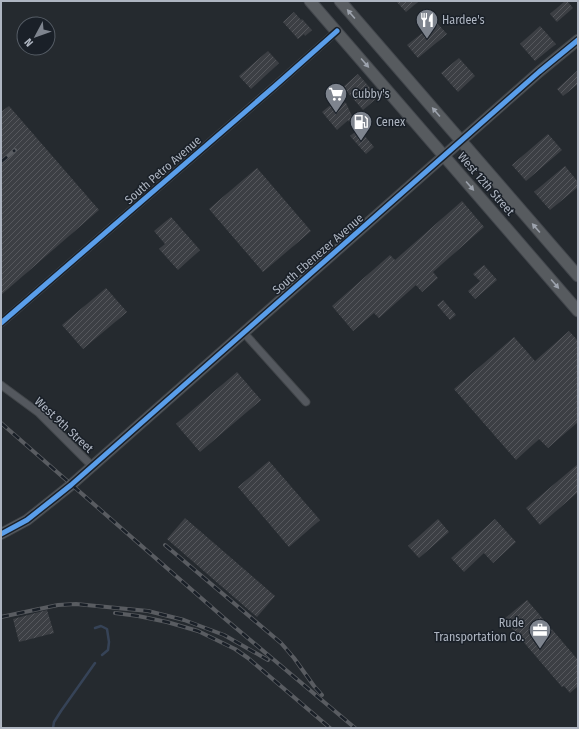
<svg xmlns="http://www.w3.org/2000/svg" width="579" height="729" font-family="'Fira Sans Condensed',sans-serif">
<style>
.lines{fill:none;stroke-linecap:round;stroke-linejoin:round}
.stream{stroke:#364357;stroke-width:2.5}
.building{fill:url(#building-hatch)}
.street-casing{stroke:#42464a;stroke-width:9}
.secondary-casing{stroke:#42464a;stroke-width:12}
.primary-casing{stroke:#42464c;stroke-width:13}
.street{stroke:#54585e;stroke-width:7}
.secondary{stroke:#585c62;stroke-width:10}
.primary{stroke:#575b5f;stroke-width:11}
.rail-casing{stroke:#595c61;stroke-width:4}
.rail{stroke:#1a2028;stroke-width:2.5;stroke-dasharray:8;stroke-linecap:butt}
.cycleway-casing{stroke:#1a2028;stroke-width:8}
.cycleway{stroke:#5a9eea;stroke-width:5}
.oneway{fill:#9da3ad}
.labels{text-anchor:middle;stroke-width:3;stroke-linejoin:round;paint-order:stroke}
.poi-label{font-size:12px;fill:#aeb5c1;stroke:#1a2028;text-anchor:start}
.street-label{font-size:12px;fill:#aeb5c1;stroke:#1a2028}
</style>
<defs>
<pattern id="building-hatch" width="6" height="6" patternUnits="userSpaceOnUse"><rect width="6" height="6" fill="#3c3f44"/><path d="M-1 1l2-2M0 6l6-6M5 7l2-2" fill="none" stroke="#56585d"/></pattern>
</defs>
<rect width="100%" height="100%" fill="#252a2f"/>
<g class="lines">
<!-- stream -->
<g class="stream">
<polyline points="95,628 101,626 107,629 109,642 108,650 102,655"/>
<polyline points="53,728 54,722 61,711 95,663"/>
</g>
</g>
<!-- building -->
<g class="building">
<polygon points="396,1 419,1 406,12"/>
<polygon points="565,1 567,1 573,8 557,22 550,14"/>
<polygon points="294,12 301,20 302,19 312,30 305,36 304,34 298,39 283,22"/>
<polygon points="436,22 447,34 418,58 407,45"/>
<polygon points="540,26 556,44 535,61 520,44"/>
<polygon points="268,51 279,63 251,89 239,76"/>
<polygon points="459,58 475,76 458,92 441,73"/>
<polygon points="578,70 578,84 563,96 557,89"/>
<polygon points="358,74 378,97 363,110 343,87"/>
<polygon points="336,98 346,103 353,118 349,122 348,120 337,130 322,112 333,103 331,102"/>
<polygon points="9,106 99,210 1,295 1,112"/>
<polygon points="359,129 374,147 366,154 350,136"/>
<polygon points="548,134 562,150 526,181 512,165"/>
<polygon points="565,166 578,182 578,187 550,210 534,192"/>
<polygon points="257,168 311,231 263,272 209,209"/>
<polygon points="462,201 484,227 433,272 438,278 422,292 416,285 379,318 374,313 353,331 332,306 390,255 395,260"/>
<polygon points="171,217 200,250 178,270 159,249 165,244 154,231"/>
<polygon points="484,265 497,280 475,299 468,291 480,281 473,274"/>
<polygon points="106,288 127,312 83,349 62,325"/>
<polygon points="443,300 456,315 450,320 437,305"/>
<polygon points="569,331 578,341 578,422 548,448 539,439 516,460 454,389 514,337 535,361"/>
<polygon points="237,372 261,400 200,452 176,424"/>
<polygon points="269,461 320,520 289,547 238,487"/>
<polygon points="578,464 578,492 540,525 526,508"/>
<polygon points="185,518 275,596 257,617 167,539"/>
<polygon points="438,519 449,532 419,558 408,546"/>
<polygon points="495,519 516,542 493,563 484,553 464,572 451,558"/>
<polygon points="527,600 578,660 578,686 570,693 564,686 562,687 504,619"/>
<polygon points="47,610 54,633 19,642 13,619"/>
</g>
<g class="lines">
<!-- street casing -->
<g class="street-casing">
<g id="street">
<polyline points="1,323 275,86 337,31"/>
<polyline points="244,333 306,402"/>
<polyline points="1,385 39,413 92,466"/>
</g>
</g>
<!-- secondary casing -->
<g class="secondary-casing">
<polyline id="secondary" points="1,534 27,520 56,497 71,485 539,72 578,40"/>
</g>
<!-- primary casing -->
<g class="primary-casing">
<g id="primary">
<polyline points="310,1 578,311"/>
<polyline points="340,1 578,276"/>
</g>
</g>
<!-- street -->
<use href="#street" class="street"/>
<!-- secondary -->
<use href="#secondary" class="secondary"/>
<!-- primary -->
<use href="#primary" class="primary"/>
<!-- rail casing -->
<g class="rail-casing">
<g id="rail">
<polyline points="1,162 15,150"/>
<polyline points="1,423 224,618 355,728"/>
<polyline points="165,545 281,643 294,658 314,686 322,695"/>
<polyline points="115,613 138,616 167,622 198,631 235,649 248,658 330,728"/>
<polyline points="1,617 58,605 76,604 148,611 184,620 224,635 268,660"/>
</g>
</g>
<!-- rail -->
<use href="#rail" class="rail"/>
<!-- cycleway casing -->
<g class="cycleway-casing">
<g id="cycleway">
<polyline points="1,323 275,86 337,31"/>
<polyline points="1,534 27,520 56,497 71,485 539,72 578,40"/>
</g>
</g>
<!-- cycleway -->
<use href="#cycleway" class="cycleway"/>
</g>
<!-- one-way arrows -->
<defs><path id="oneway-solid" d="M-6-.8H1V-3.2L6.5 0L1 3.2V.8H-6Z"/></defs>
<g class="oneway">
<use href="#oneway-solid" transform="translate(351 14) rotate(-131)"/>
<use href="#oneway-solid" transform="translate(365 63) rotate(49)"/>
<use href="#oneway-solid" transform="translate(436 112) rotate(-131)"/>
<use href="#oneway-solid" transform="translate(470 186) rotate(49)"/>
<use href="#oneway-solid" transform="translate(536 228) rotate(-131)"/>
<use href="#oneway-solid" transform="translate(555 284) rotate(49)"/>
</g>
<!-- icons -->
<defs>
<g id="restaurant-pin" transform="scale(1.15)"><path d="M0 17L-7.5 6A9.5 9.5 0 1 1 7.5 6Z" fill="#7e848e" stroke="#1a2028"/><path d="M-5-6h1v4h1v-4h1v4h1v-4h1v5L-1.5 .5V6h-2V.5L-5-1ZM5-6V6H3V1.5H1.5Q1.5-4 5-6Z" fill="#fff"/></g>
<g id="supermarket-pin" transform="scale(1.15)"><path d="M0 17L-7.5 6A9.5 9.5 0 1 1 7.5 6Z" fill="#7e848e" stroke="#1a2028"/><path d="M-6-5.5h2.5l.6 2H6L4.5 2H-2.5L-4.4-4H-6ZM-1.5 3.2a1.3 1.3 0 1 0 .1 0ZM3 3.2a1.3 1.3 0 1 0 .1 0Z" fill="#fff"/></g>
<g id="fuel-pin" transform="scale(1.15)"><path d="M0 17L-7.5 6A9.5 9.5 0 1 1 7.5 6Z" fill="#7e848e" stroke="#1a2028"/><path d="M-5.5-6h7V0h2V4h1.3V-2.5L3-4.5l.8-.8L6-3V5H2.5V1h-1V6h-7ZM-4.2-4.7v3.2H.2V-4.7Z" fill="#fff"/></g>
<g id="office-pin" transform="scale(1.15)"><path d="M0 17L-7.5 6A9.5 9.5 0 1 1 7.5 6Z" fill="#7e848e" stroke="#1a2028"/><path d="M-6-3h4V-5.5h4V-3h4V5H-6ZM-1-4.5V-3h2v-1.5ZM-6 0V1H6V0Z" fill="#fff"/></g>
</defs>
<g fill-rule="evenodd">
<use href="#restaurant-pin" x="427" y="20"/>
<use href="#supermarket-pin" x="336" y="94"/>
<use href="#fuel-pin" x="361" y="122"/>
<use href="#office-pin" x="540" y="630"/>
</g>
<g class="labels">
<!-- poi labels -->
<g class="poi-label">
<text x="442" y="24">Hardee's</text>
<text x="352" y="98">Cubby's</text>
<text x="376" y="126">Cenex</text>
<text x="524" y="627" text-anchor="end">Rude<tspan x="524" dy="14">Transportation Co.</tspan></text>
</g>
<!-- street labels -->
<g class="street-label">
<text transform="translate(163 170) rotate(-41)" y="4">South Petro Avenue</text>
<text transform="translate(486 184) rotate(49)" y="4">West 12th Street</text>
<text transform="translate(318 254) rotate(-41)" y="4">South Ebenezer Avenue</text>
<text transform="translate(64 425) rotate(43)" y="4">West 9th Street</text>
</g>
</g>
<!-- border -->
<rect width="579" height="729" fill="none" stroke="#aeb5c1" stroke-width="4"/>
<!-- north arrow -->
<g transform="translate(36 36) rotate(229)"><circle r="19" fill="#1a2028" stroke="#555c65"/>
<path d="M0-3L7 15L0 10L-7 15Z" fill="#7e848e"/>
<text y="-6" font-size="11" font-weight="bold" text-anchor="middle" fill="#aeb5c1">N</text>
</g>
</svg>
